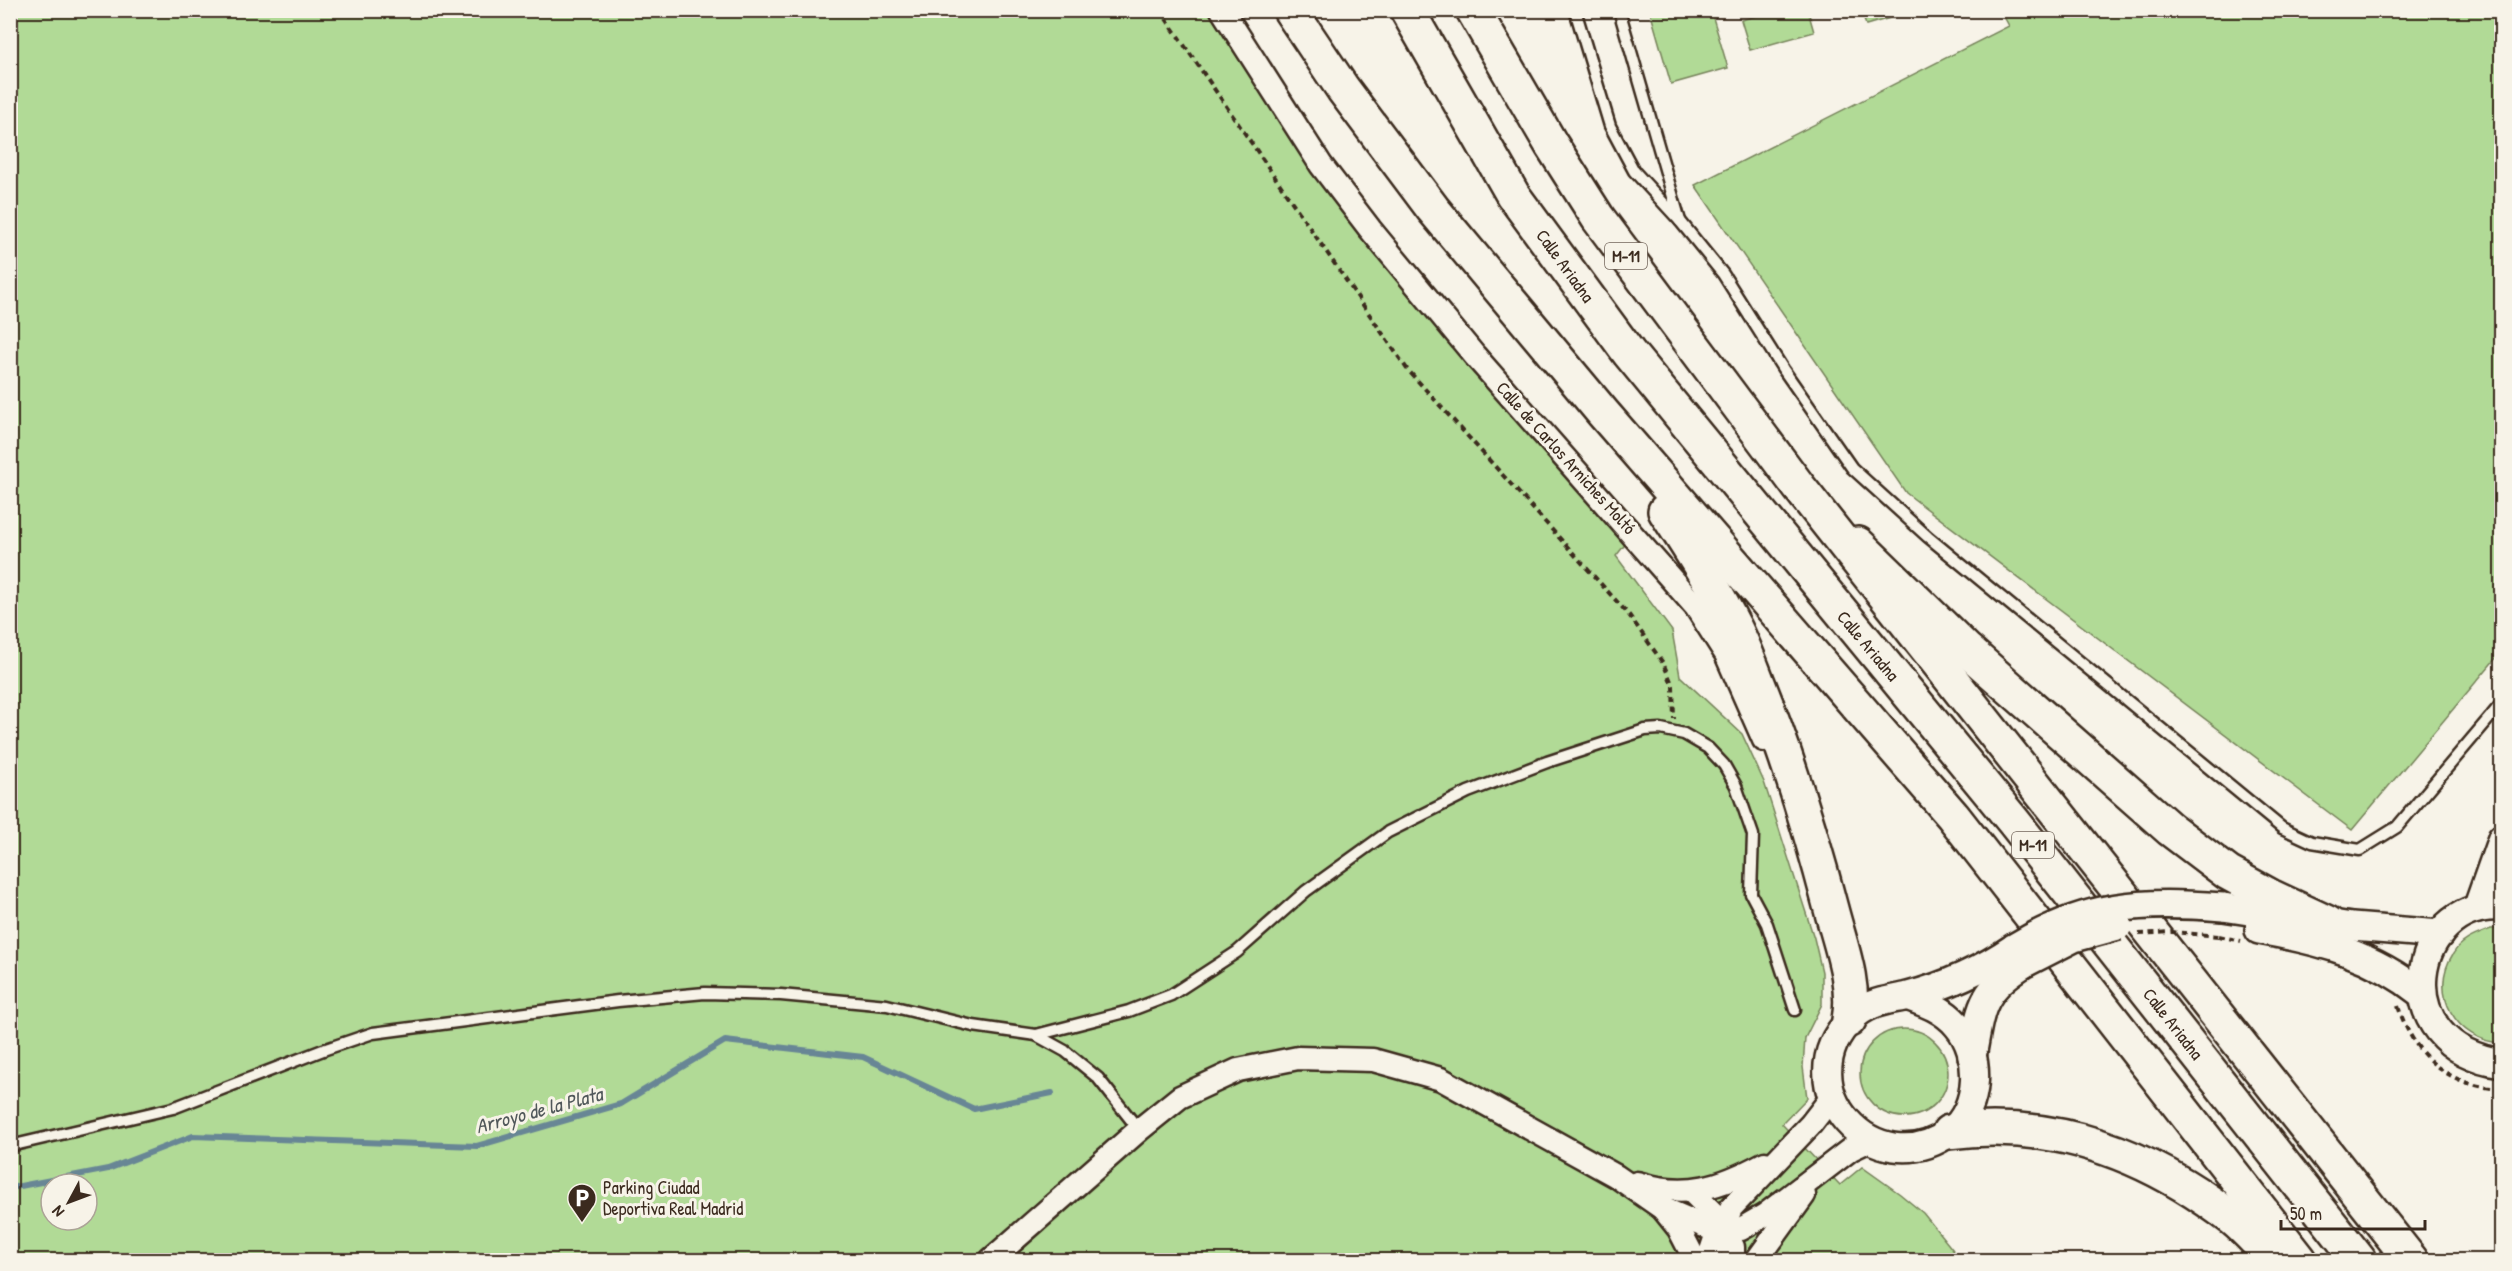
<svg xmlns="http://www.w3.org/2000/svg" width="2512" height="1271" font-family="'Patrick Hand',sans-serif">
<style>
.green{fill:#b1da96;stroke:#76825a;stroke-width:1.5;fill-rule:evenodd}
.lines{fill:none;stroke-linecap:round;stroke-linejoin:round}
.stream{stroke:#678695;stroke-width:6}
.service-casing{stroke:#3b2a1e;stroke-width:15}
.minor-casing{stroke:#3b2a1e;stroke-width:27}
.tertiary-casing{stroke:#3b2a1e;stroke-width:32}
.trunk-casing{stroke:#3b2a1e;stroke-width:38}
.motorway-casing{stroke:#3b2a1e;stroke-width:38}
.path{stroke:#3b2a1e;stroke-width:4;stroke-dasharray:6 4.5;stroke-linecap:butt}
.service{stroke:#f7f3e8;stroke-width:10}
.minor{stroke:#f7f3e8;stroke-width:22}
.tertiary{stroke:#f7f3e8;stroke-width:27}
.trunk{stroke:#f7f3e8;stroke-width:33}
.motorway{stroke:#f7f3e8;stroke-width:33}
.tertiary-bridge-casing{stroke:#3b2a1e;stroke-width:32;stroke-linecap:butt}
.path-bridge{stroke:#3b2a1e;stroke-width:4;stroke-dasharray:6 4.5;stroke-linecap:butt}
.tertiary-bridge{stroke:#f7f3e8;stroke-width:27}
.labels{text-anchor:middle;stroke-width:6;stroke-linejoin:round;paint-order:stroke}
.shield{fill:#f7f3e8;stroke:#73665b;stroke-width:1.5}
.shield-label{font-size:16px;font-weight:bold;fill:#3b2a1e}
.street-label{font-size:18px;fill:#3b2a1e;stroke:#f7f3e8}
.poi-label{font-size:18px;fill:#3b2a1e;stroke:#f7f3e8;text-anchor:start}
.water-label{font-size:20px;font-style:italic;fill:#51585a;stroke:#f7f3e8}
</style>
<rect width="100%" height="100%" fill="#f7f3e8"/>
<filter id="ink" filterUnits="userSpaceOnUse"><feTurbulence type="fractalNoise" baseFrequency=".0167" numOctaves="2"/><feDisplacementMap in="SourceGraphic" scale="12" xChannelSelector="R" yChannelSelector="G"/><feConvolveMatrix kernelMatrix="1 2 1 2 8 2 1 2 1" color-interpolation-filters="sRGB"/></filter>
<g filter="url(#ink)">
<!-- green -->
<g class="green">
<path d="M10 11H1208L1293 144 1350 221 1627 542 1616 556 1672 631 1680 676 1742 734 1764 782 1814 938 1822 972V1004L1805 1038 1803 1067 1807 1098 1782 1124 1840 1185 1862 1167 1900 1194 1923 1213 1961 1260H11ZM51 1184H87V1220H51Z"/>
<polygon points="1650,11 1711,11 1728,68 1671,84"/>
<polygon points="1775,11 1808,11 1814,32 1750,50 1741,20"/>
<polygon points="1861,11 1861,10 1914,11 1866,25"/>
<polygon points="2001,11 2501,11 2501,652 2352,830 1906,493 1695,185 2009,26"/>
<path d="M2491 929H2501V1043C2457 1041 2428 993 2453 954 2461 940 2476 935 2491 929Z"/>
<circle cx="1904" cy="1073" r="44"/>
</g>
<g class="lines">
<!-- stream -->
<polyline class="stream" points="10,1188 108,1169 193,1136 477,1146 621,1104 725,1041 863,1057 974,1109 1052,1093"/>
<!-- service casing -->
<g class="service-casing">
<g id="service">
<polyline points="1575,10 1610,126 1634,171 1680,221 1619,10"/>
<polyline points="1680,221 1723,274 1783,369 1852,468 1928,537 2282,828 2312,842 2360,850 2397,827 2502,703"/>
<polyline points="1036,1035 1065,1051 1098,1078 1139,1130"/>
<polyline points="10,1146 173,1108 323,1050 373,1033 618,1001 705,993 781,995 887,1005 973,1026 1036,1035 1129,1011 1171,995 1237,952 1306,891 1388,832 1468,792 1547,762 1645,730 1661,729 1684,734 1708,748 1724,765 1736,786 1753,835 1751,894 1767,924 1795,1010"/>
</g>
</g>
<!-- minor casing -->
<g class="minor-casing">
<g id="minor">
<polyline points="1222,10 1321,165 1370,229 1475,356 1696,607 1726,654 1764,740"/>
<path d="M1637 1183C1687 1198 1721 1187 1765 1163"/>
<polyline points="1690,1190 1717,1217 1733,1247 1733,1260"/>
<polyline points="1663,1209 1679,1229 1695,1260"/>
<polyline points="991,1260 1139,1130 1180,1097 1238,1070 1298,1058 1373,1060 1441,1079 1616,1176 1662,1208 1711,1229 1741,1229 1765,1215 1851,1149 1870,1140"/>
<polyline points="1708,1260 1715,1239 1722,1231 1731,1208 1811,1124 1832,1097"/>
<polyline points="1757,1260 1804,1195"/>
</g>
</g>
<!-- tertiary casing -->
<g class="tertiary-casing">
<g id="tertiary">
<polyline points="2223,907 2352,927 2440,934"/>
<path d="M2502 907C2411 900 2382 1046 2502 1063"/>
<polyline points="2477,909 2502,838"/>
<path d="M2259 930C2321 941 2372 954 2422 994"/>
<path d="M1907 996C1926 1003 1943 1009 1957 1025 1982 1053 1981 1109 1950 1132 1875 1187 1784 1086 1851 1019 1868 1001 1887 1001 1908 996 1946 986 1983 969 2015 947"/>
<path d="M1972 1057C1981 1008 1980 991 2025 963"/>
</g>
</g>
<!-- trunk casing -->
<g class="trunk-casing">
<g id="trunk">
<polyline points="1290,10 1343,89 1433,209 1603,413 1953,816 2300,1260"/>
<path d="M1665 511C1690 549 1715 588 1735 628 1744 646 1751 665 1758 683 1788 757 1811 832 1831 909 1840 944 1856 984 1849 1020"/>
<polyline points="1858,544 1967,650 2170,829 2228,873 2270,896 2328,923"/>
<path d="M1949 1132C2054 1118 2150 1155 2233 1219 2248 1231 2261 1247 2275 1260"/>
</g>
</g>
<!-- motorway casing -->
<g class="motorway-casing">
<g id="motorway">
<polyline points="1407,10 1513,195 1629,353 2014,822 2359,1260"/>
<polyline points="1473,10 1551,144 1598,218 1799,487 2411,1260"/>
</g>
</g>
<!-- path -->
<g class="path">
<polyline points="1160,10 1407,369 1629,615 1663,663 1673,686 1674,719"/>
<polyline points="2219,936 2241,941"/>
<path d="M2398 1006C2414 1057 2448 1086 2502 1089"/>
<path d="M2502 1105C2496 1134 2497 1162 2502 1192"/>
</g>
<!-- service -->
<use href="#service" class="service"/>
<!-- minor -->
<use href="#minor" class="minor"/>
<!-- tertiary -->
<use href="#tertiary" class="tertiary"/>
<!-- trunk -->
<use href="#trunk" class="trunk"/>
<!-- motorway -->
<use href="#motorway" class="motorway"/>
<!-- tertiary-bridge casing -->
<g class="tertiary-bridge-casing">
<g id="tertiary-bridge">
<path d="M2015 947C2087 903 2141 901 2223 907"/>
<polyline points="2025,963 2074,938 2118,926"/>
</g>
</g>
<!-- path-bridge -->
<polyline class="path-bridge" points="2139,934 2172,932 2219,936"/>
<!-- tertiary-bridge -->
<use href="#tertiary-bridge" class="tertiary-bridge"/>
</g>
</g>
<!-- icons -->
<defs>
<g id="parking-pin" transform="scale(1.5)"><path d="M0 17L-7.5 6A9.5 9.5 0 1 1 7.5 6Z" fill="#3b2a1e" stroke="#f7f3e8"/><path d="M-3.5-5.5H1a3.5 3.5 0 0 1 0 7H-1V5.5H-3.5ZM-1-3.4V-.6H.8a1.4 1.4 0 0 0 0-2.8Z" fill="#fff"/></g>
</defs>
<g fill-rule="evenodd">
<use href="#parking-pin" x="582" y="1198"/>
</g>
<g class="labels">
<!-- shield labels -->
<g class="shield">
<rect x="1605" y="243" width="42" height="26" rx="4.5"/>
<rect x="2012" y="832" width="42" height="26" rx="4.5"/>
</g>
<g class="shield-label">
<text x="1626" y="262">M-11</text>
<text x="2033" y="851">M-11</text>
</g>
<!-- street labels -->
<g class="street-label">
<text transform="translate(1565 266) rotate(54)" y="6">Calle Ariadna</text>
<text transform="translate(1566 458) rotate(48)" y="6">Calle de Carlos Arniches Moltó</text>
<text transform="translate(1868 646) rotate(50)" y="6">Calle Ariadna</text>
<text transform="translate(2173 1024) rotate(52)" y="6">Calle Ariadna</text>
</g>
<!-- poi labels -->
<g class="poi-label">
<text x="603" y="1194">Parking Ciudad<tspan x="603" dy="21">Deportiva Real Madrid</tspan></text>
</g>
<!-- water labels -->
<g class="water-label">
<text transform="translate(539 1110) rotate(-15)" y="7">Arroyo de la Plata</text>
</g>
</g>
<!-- margin -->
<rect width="2512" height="1271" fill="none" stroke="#f7f3e8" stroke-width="36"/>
<rect x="18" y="18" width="2476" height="1235" fill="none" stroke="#3b2a1e" stroke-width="2" filter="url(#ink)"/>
<!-- north arrow -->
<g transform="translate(69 1202) rotate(229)"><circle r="28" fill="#f7f3e8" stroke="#aca397" stroke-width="1.5"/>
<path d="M0-4.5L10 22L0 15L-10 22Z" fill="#3b2a1e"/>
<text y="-9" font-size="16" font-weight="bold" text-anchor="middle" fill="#3b2a1e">N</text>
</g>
<!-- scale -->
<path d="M2281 1220v9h144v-9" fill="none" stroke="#3b2a1e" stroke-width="3"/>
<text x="2290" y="1220" font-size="18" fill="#3b2a1e" stroke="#f7f3e8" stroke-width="4.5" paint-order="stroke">50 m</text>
</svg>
